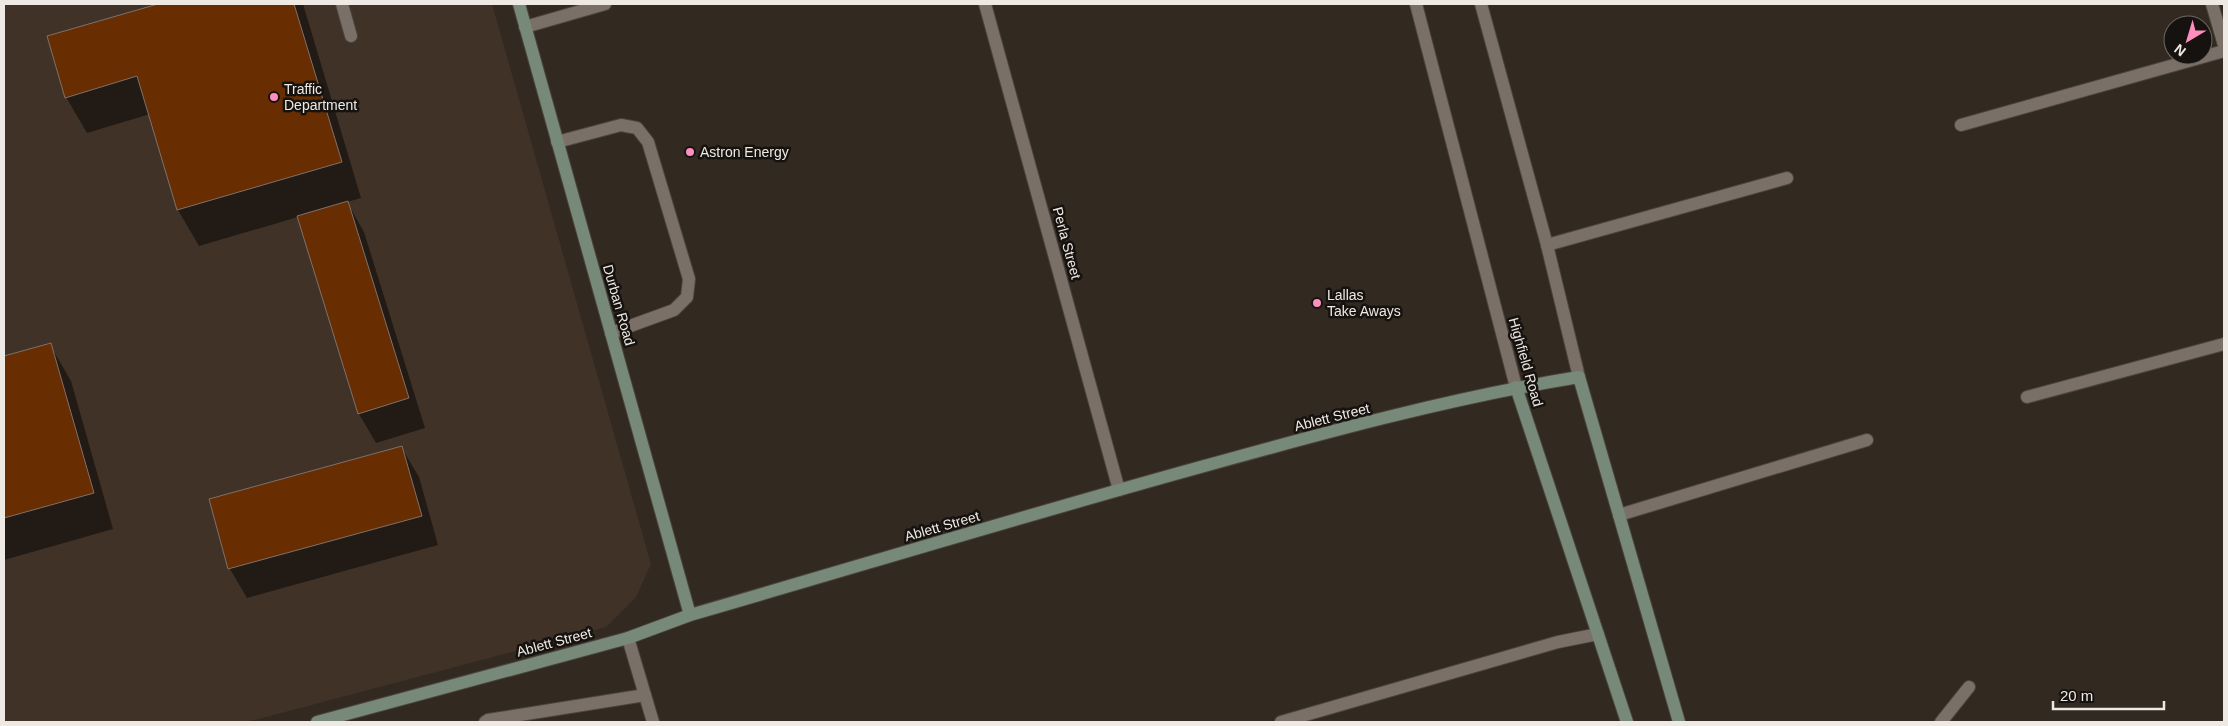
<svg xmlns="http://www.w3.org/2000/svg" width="2228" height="726" font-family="Arial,sans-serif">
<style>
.built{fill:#403226}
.shadow{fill:#0007}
.building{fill:#692d02;stroke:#7e716b}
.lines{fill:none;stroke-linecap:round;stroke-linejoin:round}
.lane-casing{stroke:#4c453e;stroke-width:14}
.street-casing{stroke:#4c453e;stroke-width:14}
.secondary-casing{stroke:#4c453e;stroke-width:14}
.lane{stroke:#7a7067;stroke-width:12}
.street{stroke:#7a7067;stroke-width:12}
.secondary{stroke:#778a79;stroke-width:12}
.poi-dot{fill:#fd8ebe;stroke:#16120f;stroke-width:2}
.labels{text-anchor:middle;stroke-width:5;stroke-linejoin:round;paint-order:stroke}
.poi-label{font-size:14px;fill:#efe9e4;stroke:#16120f;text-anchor:start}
.street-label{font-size:14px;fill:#efe9e4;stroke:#16120f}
</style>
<rect width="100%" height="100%" fill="#322921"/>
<!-- built -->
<polygon class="built" points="4,4 492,4 651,564 636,597 606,627 247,722 4,722"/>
<!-- shadow -->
<g class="shadow">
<polygon points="162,4 303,4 361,198 347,202 364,232 425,428 376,443 359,414 298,217 199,246 178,210 150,114 87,133 66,97 48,37"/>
<polygon points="50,345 71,381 113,529 4,560 4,358"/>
<polygon points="401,447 419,477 438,545 247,598 230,569 210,500"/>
</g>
<!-- building -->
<g class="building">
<polygon points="158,4 294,4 342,162 177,210 137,76 65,98 47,36"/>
<polygon points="348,201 409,398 358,414 297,216"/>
<polygon points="51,343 94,493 4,518 4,356"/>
<polygon points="402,446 422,516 228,569 209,499"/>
</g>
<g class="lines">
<!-- lane casing -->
<g class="lane-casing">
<g id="lane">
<polyline points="342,4 351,36"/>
<polyline points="1961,125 2224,51"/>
<polyline points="557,142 621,125 637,128 648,142 689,279 687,297 674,310 611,333"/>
<polyline points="1547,245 1787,178"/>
<polyline points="1619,515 1867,440"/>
<polyline points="1281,722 1558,642 1598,634"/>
</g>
</g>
<!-- street casing -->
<g class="street-casing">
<g id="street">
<polyline points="985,4 1119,490"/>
<polyline points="1416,4 1516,387"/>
<polyline points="1481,4 1547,245 1579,377"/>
<polyline points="2212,4 2224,45"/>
<polyline points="525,27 605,4"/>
<polyline points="2027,397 2224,344"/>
<polyline points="628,638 653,722"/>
<polyline points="485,722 488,720 645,695"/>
<polyline points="1941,722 1969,687"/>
</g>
</g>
<!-- secondary casing -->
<g class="secondary-casing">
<g id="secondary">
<polyline points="519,4 690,615"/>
<polyline points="1516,387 1627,722"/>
<path d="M317 722 628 638 690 615C859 566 1027 515 1197 468 1323 433 1450 398 1579 377L1679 722"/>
</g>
</g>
<!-- lane -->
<use href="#lane" class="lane"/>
<!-- street -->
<use href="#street" class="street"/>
<!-- secondary -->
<use href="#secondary" class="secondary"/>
</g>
<!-- markers -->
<g class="poi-dot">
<circle cx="274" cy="97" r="5"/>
<circle cx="690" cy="152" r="5"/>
<circle cx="1317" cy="303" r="5"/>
</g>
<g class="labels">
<!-- poi labels -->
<g class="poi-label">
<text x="284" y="94">Traffic<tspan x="284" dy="16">Department</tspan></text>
<text x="700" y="157">Astron Energy</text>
<text x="1327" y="300">Lallas<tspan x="1327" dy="16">Take Aways</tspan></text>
</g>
<!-- street labels -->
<g class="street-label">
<text transform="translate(1067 243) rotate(75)" y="5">Perla Street</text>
<text transform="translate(619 305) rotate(74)" y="5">Durban Road</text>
<text transform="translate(1526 362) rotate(74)" y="5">Highfield Road</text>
<text transform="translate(1332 417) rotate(-14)" y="5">Ablett Street</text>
<text transform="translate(942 526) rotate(-16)" y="5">Ablett Street</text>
<text transform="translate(554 642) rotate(-15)" y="5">Ablett Street</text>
</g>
</g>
<!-- border -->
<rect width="2228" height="726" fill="none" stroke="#efe9e4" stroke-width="10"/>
<!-- north arrow -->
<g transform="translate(2188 40) rotate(218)"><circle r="24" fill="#16120f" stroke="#6d6864"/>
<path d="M0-4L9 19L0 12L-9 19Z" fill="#fd8ebe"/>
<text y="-8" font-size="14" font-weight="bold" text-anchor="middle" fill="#efe9e4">N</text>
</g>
<!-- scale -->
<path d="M2053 701v8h111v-8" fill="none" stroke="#efe9e4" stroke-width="2.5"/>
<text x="2060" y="701" font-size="15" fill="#efe9e4" stroke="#16120f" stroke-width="4" paint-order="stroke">20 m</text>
</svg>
